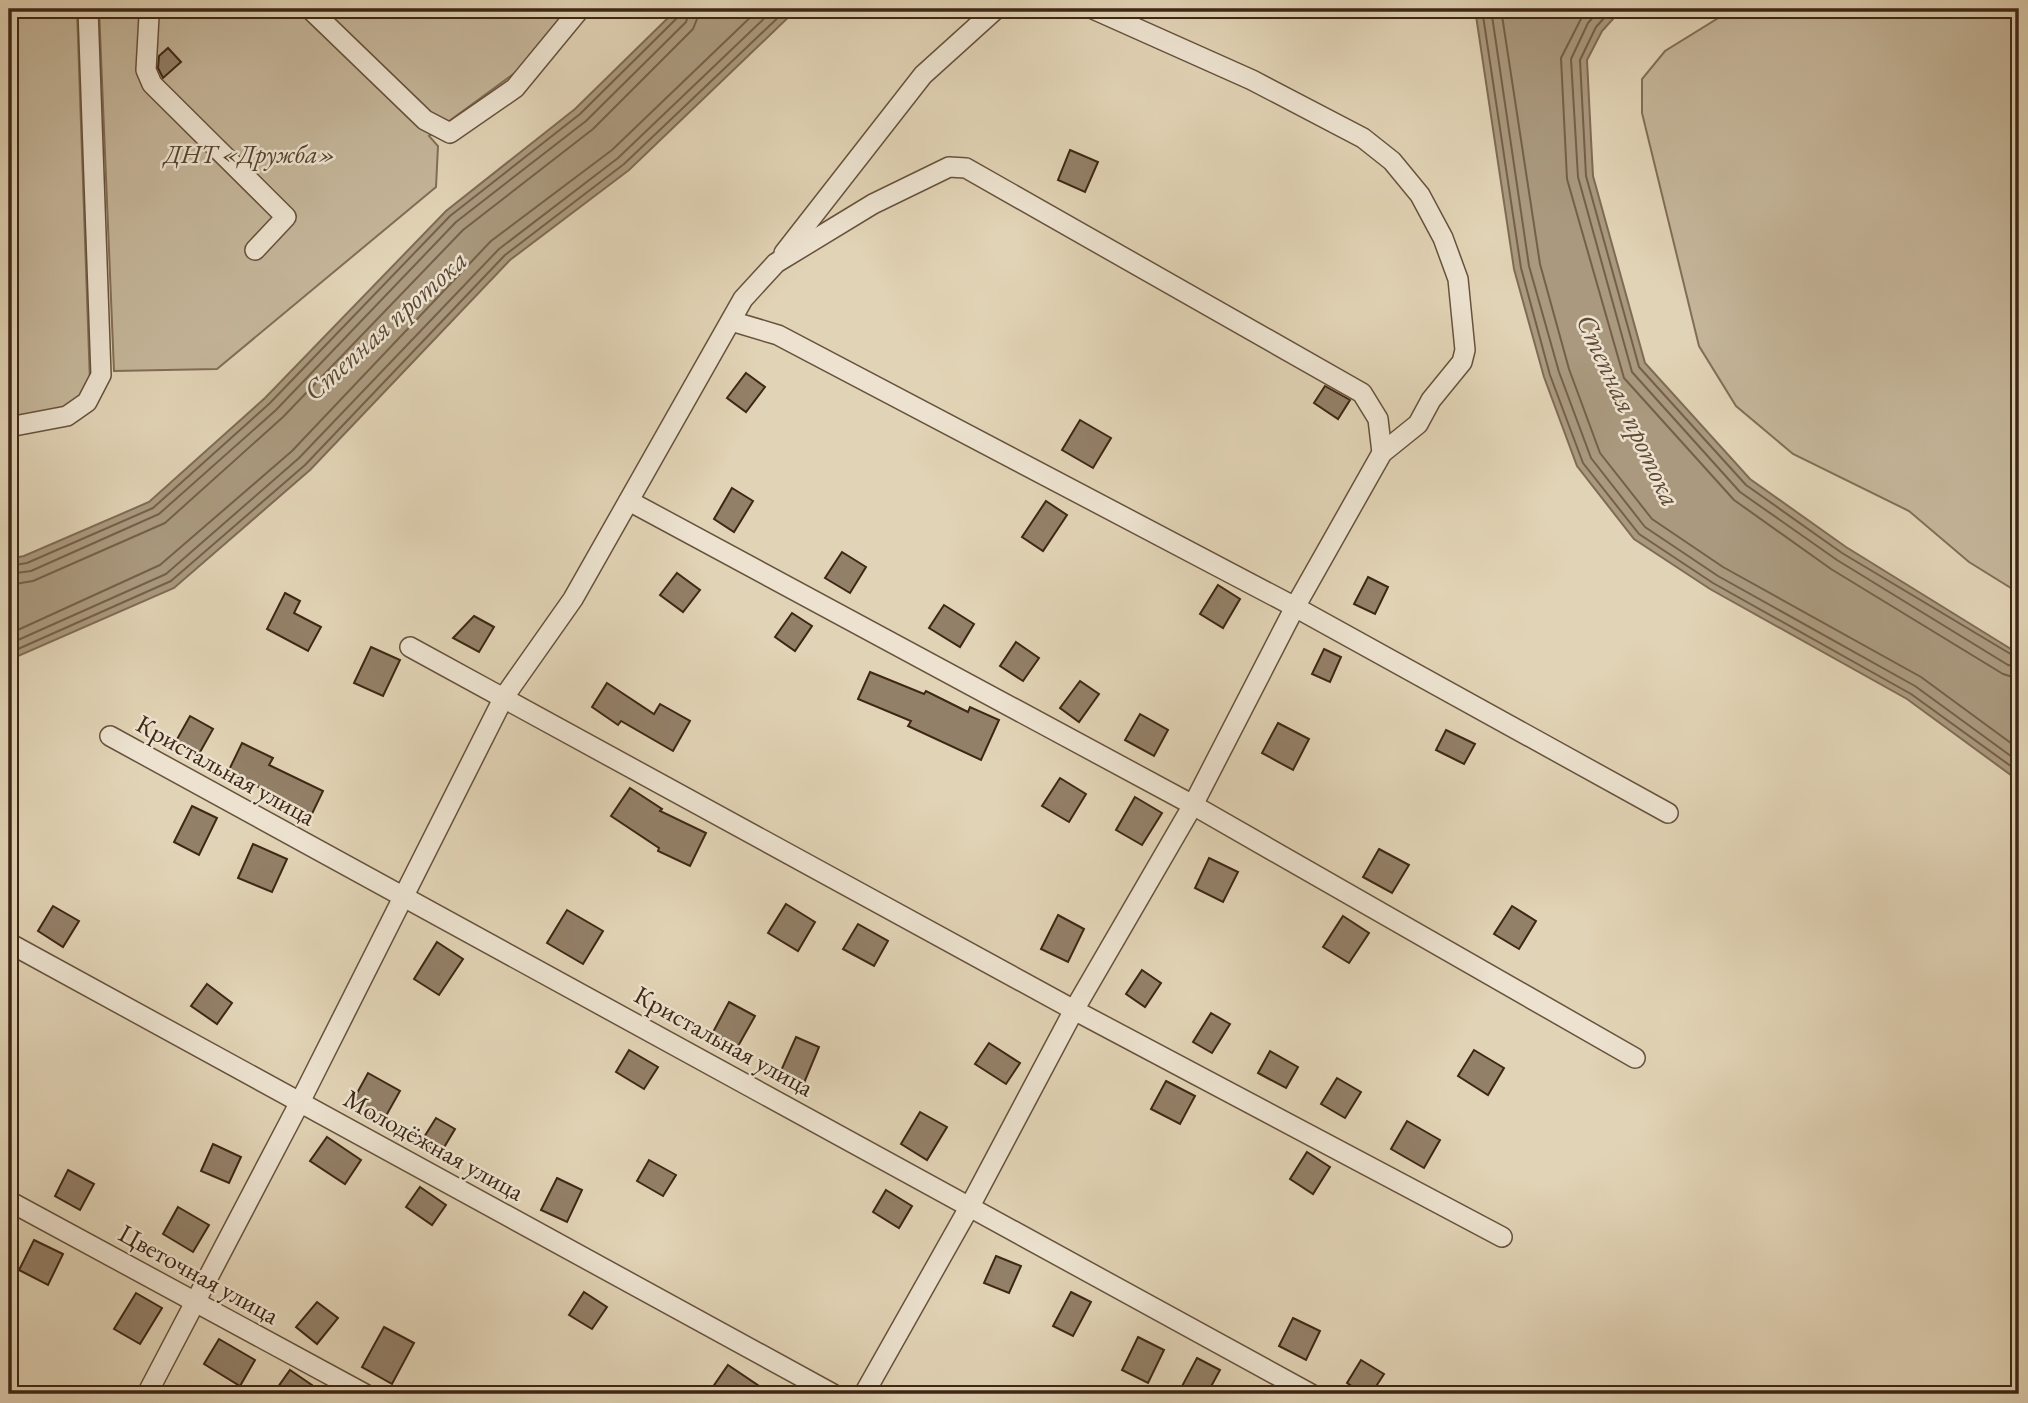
<svg xmlns="http://www.w3.org/2000/svg" width="2028" height="1403" font-family="'EB Garamond',serif">
<style>
.green{fill:#c5b69a;stroke:#826e57;stroke-width:2}
.water{fill:#aa997e;stroke:#7f6b54;stroke-width:2}
.lines{fill:none;stroke-linecap:round;stroke-linejoin:round}
.shore{stroke:#746049;stroke-width:2}
.building{fill:#938068;stroke:#3e2714;stroke-width:2}
.street-casing{stroke:#67523c;stroke-width:22}
.street{stroke:#ece2cf;stroke-width:19}
.labels{text-anchor:middle;stroke-width:5;stroke-linejoin:round;paint-order:stroke}
.park-label{font-size:26px;font-style:italic;fill:#59442f;stroke:#ece2cf}
.street-label{font-size:26px;fill:#3e2714;stroke:#ece2cf}
.water-label{font-size:28px;font-style:italic;fill:#5e4934;stroke:#ece2cf}
</style>
<rect width="100%" height="100%" fill="#e1d3b5"/>
<filter id="stains"><feTurbulence type="fractalNoise" baseFrequency=".00286" numOctaves="4"/><feColorMatrix values="0 0 0 0 .2 0 0 0 0 .09 0 0 0 0 .02 0 0 0 .5 -.17"/></filter>
<radialGradient id="worn" r=".72"><stop offset=".6" stop-color="#630" stop-opacity="0"/><stop offset="1" stop-color="#630" stop-opacity=".3"/></radialGradient>
<!-- green -->
<g class="green">
<polygon points="9,9 77,9 90,382 73,407 9,417"/>
<polygon points="99,9 568,9 516,72 429,136 438,146 436,187 217,369 114,371"/>
<polygon points="1733,9 2019,9 2019,593 1969,562 1909,511 1793,454 1736,406 1699,346 1642,113 1642,79 1665,51"/>
</g>
<!-- water -->
<g class="water">
<polygon points="677,9 797,9 629,170 510,260 310,470 174,588 9,660 9,559 24,556 149,502 265,398 446,211 575,109"/>
<polygon points="1475,9 1622,9 1602,31 1587,60 1591,139 1593,176 1645,363 1750,479 1846,547 2019,654 2019,781 1907,699 1710,589 1634,539 1577,466 1544,377 1514,269"/>
</g>
<g class="lines">
<!-- shore -->
<g class="shore">
<polyline points="1482,9 1521,268 1550,375 1583,463 1639,534 1713,583 1911,694 2019,772"/>
<polyline points="1491,9 1529,266 1559,372 1591,458 1645,527 1718,576 1915,686 2019,762"/>
<polyline points="1501,9 1540,264 1569,369 1600,453 1652,519 1723,567 1921,677 2019,749"/>
<polyline points="1586,9 1561,58 1567,179 1624,378 1734,500 1831,569 2003,674 2019,679"/>
<polyline points="1600,9 1588,23 1571,59 1578,177 1632,372 1740,492 1837,560 2008,665 2019,668"/>
<polyline points="1612,9 1596,27 1580,60 1586,176 1639,367 1746,485 1842,553 2019,659"/>
<polyline points="9,566 27,563 153,508 270,403 450,216 580,114 679,16 681,9"/>
<polyline points="9,574 31,571 159,514 276,410 456,222 586,121 686,22 690,9"/>
<polyline points="9,585 33,581 165,523 283,417 463,230 593,129 693,29 701,9"/>
<polyline points="9,634 160,565 292,451 491,241 612,150 759,9"/>
<polyline points="9,644 166,574 299,458 499,249 618,158 774,9"/>
<polyline points="9,653 171,581 305,465 505,255 624,164 787,9"/>
</g>
</g>
<!-- building -->
<g class="building">
<polygon points="168,48 181,62 163,78 158,68 159,56"/>
<polygon points="1070,150 1098,162 1085,192 1058,180"/>
<polygon points="746,373 765,387 746,412 727,398"/>
<polygon points="1325,386 1350,400 1338,419 1314,403"/>
<polygon points="1080,420 1111,438 1093,468 1062,450"/>
<polygon points="732,488 753,501 734,532 714,519"/>
<polygon points="1046,501 1067,515 1043,551 1022,537"/>
<polygon points="842,552 866,567 850,593 825,578"/>
<polygon points="677,573 700,590 683,612 660,595"/>
<polygon points="1368,577 1388,587 1375,614 1354,604"/>
<polygon points="1218,585 1240,599 1223,628 1200,614"/>
<polygon points="285,593 300,601 294,613 321,627 308,651 267,629"/>
<polygon points="944,605 974,624 960,647 929,628"/>
<polygon points="792,613 812,626 795,651 775,637"/>
<polygon points="474,616 494,627 479,652 453,638"/>
<polygon points="1016,642 1039,658 1023,681 1000,666"/>
<polygon points="371,647 400,660 383,696 354,683"/>
<polygon points="1324,649 1341,657 1330,682 1312,674"/>
<polygon points="870,672 924,694 926,691 968,712 970,707 999,720 981,760 908,726 911,721 858,699"/>
<polygon points="1080,681 1099,694 1079,722 1060,708"/>
<polygon points="607,683 654,714 660,704 690,721 673,751 621,721 618,725 592,707"/>
<polygon points="1140,714 1168,730 1154,756 1125,740"/>
<polygon points="190,716 213,729 199,754 176,741"/>
<polygon points="1278,723 1309,739 1293,770 1262,753"/>
<polygon points="1446,730 1475,744 1464,764 1436,750"/>
<polygon points="242,743 273,758 269,765 323,791 310,818 280,804 283,799 228,772"/>
<polygon points="1060,778 1086,794 1069,822 1042,806"/>
<polygon points="630,788 662,809 660,811 706,833 690,866 658,851 659,848 611,816"/>
<polygon points="1135,797 1162,813 1142,845 1116,830"/>
<polygon points="192,806 217,818 199,855 174,842"/>
<polygon points="253,844 287,859 272,892 238,878"/>
<polygon points="1379,849 1409,865 1392,893 1363,877"/>
<polygon points="1209,858 1238,872 1223,902 1195,888"/>
<polygon points="786,904 815,922 798,951 768,933"/>
<polygon points="53,906 79,921 63,947 38,931"/>
<polygon points="1512,906 1536,921 1519,949 1494,934"/>
<polygon points="567,910 603,931 583,964 547,943"/>
<polygon points="1058,915 1084,929 1068,962 1041,949"/>
<polygon points="1343,916 1369,933 1349,963 1323,947"/>
<polygon points="858,924 888,941 874,966 843,949"/>
<polygon points="437,942 463,959 439,995 414,979"/>
<polygon points="1142,970 1161,983 1145,1007 1126,994"/>
<polygon points="207,984 232,1003 217,1024 191,1006"/>
<polygon points="729,1002 755,1016 737,1048 712,1034"/>
<polygon points="1211,1013 1230,1024 1212,1053 1193,1042"/>
<polygon points="796,1037 819,1047 804,1083 780,1073"/>
<polygon points="989,1043 1020,1063 1006,1084 975,1064"/>
<polygon points="629,1050 658,1067 644,1089 616,1072"/>
<polygon points="1474,1050 1504,1068 1488,1095 1458,1076"/>
<polygon points="1270,1051 1298,1067 1286,1088 1258,1073"/>
<polygon points="368,1073 400,1091 382,1123 350,1106"/>
<polygon points="1337,1078 1361,1092 1345,1118 1321,1104"/>
<polygon points="1166,1081 1195,1096 1180,1124 1151,1109"/>
<polygon points="920,1112 947,1127 927,1160 901,1144"/>
<polygon points="436,1118 455,1129 440,1154 421,1142"/>
<polygon points="1407,1121 1440,1140 1424,1168 1391,1149"/>
<polygon points="327,1137 361,1160 345,1184 310,1161"/>
<polygon points="213,1144 241,1157 229,1183 201,1171"/>
<polygon points="1307,1152 1330,1167 1313,1194 1290,1179"/>
<polygon points="649,1160 676,1175 663,1196 637,1181"/>
<polygon points="68,1170 94,1184 80,1210 55,1196"/>
<polygon points="557,1178 582,1190 567,1222 541,1210"/>
<polygon points="420,1187 446,1205 432,1225 406,1207"/>
<polygon points="886,1190 912,1206 899,1228 873,1212"/>
<polygon points="178,1207 209,1225 193,1252 163,1234"/>
<polygon points="34,1240 63,1254 48,1285 19,1270"/>
<polygon points="996,1256 1021,1266 1009,1293 984,1283"/>
<polygon points="584,1292 607,1307 592,1329 569,1315"/>
<polygon points="1071,1292 1091,1302 1073,1336 1053,1326"/>
<polygon points="136,1293 162,1308 140,1344 114,1329"/>
<polygon points="317,1302 338,1318 317,1344 296,1327"/>
<polygon points="1293,1318 1320,1331 1306,1360 1279,1346"/>
<polygon points="384,1327 414,1343 392,1384 362,1367"/>
<polygon points="1138,1337 1164,1350 1148,1383 1122,1370"/>
<polygon points="219,1339 255,1360 240,1386 204,1364"/>
<polygon points="1197,1358 1220,1370 1207,1394 1188,1394 1180,1390"/>
<polygon points="1361,1360 1384,1374 1371,1394 1364,1394 1347,1383"/>
<polygon points="728,1365 771,1394 708,1394"/>
<polygon points="290,1370 325,1394 273,1394"/>
</g>
<g class="lines">
<!-- street casing -->
<g class="street-casing">
<g id="street">
<polyline points="146,9 149,16 146,70 152,84 286,217 255,250"/>
<polyline points="310,9 425,120 450,133 515,88 580,9"/>
<polyline points="784,253 923,75 996,9"/>
<polyline points="731,321 778,335 1295,607 1668,813"/>
<polyline points="9,427 67,416 87,402 101,375 88,9"/>
<polyline points="629,501 1193,805 1635,1058"/>
<polyline points="410,647 1074,1010 1502,1237"/>
<polyline points="110,736 1311,1394"/>
<polyline points="9,943 833,1394"/>
<polyline points="9,1201 365,1394"/>
<polyline points="147,1394 300,1102 504,697 573,599 743,299 776,263 873,204 949,167 966,168 1362,393 1378,419 1382,453"/>
<polyline points="864,1394 970,1206 1074,1010 1193,805 1295,607 1382,453 1418,424 1431,400 1462,362 1465,350 1458,279 1443,238 1420,195 1392,161 1363,138 1252,80 1093,9"/>
</g>
</g>
<!-- street -->
<use href="#street" class="street"/>
</g>
<g class="labels">
<!-- park labels -->
<g class="park-label">
<text x="250" y="163">ДНТ «Дружба»</text>
</g>
<!-- street labels -->
<g class="street-label">
<text transform="translate(226 770) rotate(29)" y="9">Кристальная улица</text>
<text transform="translate(724 1041) rotate(29)" y="9">Кристальная улица</text>
<text transform="translate(434 1145) rotate(29)" y="9">Молодёжная улица</text>
<text transform="translate(199 1274) rotate(29)" y="9">Цветочная улица</text>
</g>
<!-- water labels -->
<g class="water-label">
<text transform="translate(385 325) rotate(-42)" y="10">Степная протока</text>
<text transform="translate(1629 410) rotate(65)" y="10">Степная протока</text>
</g>
</g>
<!-- margin -->
<rect width="2028" height="1403" fill="none" stroke="#e1d3b5" stroke-width="35"/>
<rect x="10" y="10" width="2007" height="1382" fill="none" stroke="#3e2714" stroke-width="3.5"/>
<rect x="18" y="18" width="1993" height="1368" fill="none" stroke="#3e2714" stroke-width="2"/>
<rect width="100%" height="100%" filter="url(#stains)"/>
<rect width="100%" height="100%" fill="url(#worn)"/>
</svg>
